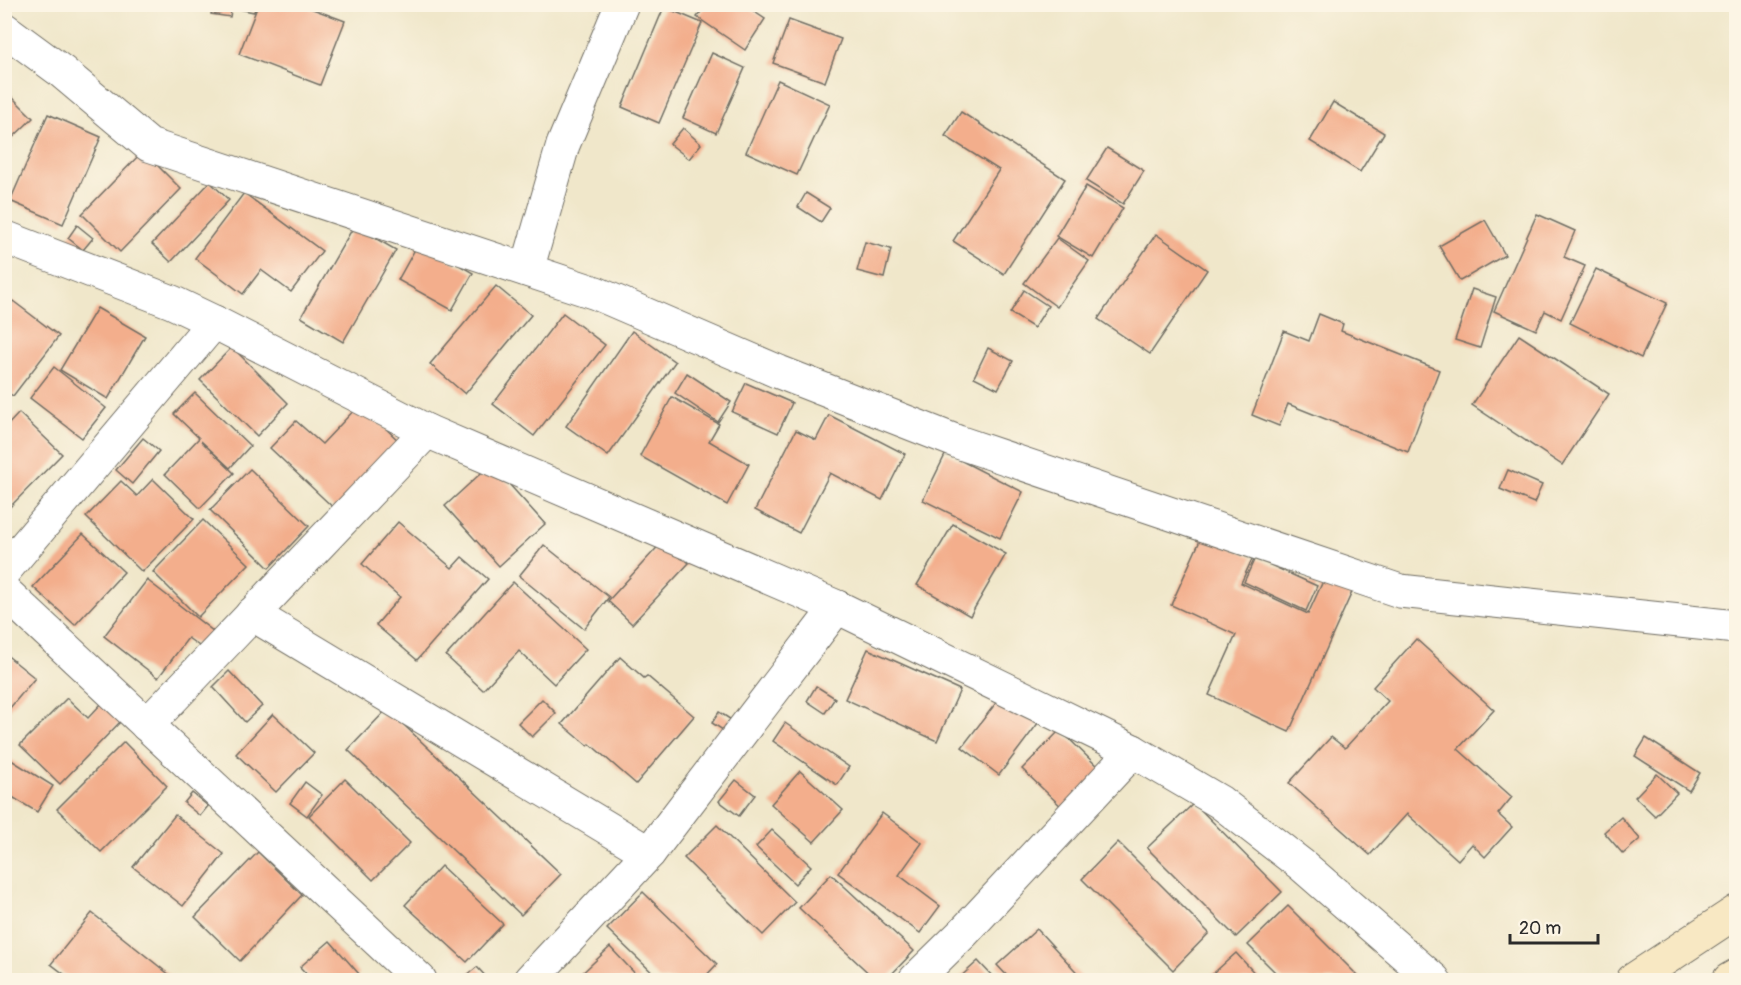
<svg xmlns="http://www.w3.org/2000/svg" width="1741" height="985" font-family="Pangolin,sans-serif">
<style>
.building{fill:#f3ae8c}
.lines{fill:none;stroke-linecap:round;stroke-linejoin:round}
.minor-casing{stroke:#706d63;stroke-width:35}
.secondary-casing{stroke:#706d63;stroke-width:35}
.minor{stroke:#fff;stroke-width:33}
.secondary{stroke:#f8e8c3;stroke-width:33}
</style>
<rect width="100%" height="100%" fill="#fcf5e5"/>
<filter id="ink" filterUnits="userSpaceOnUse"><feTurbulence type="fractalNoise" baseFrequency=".0167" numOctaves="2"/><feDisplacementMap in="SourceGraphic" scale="12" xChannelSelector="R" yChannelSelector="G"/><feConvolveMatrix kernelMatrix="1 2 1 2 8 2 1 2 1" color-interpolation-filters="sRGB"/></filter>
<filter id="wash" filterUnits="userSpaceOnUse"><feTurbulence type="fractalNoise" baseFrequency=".008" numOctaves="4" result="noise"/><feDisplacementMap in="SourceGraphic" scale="24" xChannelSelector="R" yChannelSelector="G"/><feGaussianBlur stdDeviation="1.35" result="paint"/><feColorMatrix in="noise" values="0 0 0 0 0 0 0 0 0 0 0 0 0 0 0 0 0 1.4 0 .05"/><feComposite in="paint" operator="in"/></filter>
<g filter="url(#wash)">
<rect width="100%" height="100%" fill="#f0e7ca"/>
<g id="blocks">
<!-- building -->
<g class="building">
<polygon points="212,4 232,4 230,17 211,14"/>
<polygon points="234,4 256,4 254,12 234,8"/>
<polygon points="258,5 302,5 345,21 320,85 239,54"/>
<polygon points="706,5 744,5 765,19 745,50 697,17"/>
<polygon points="664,7 702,23 659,123 622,107"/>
<polygon points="789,20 841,39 825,82 773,63"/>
<polygon points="712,53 745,68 716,133 683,118"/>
<polygon points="778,80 830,104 797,175 746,152"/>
<polygon points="8,93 33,118 6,144 4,142 4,97"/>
<polygon points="1333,102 1384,133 1360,172 1310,141"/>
<polygon points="961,112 1065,179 1004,274 953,241 999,170 945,136"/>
<polygon points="48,114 101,137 63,224 10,201"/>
<polygon points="683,128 701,144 689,159 670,144"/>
<polygon points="1107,148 1144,171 1123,204 1086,181"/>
<polygon points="143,151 181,189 120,252 82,214"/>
<polygon points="210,182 229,200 171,262 152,244"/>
<polygon points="1086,186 1123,208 1093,258 1056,236"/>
<polygon points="244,193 322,251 291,292 261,270 243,294 195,258"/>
<polygon points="806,193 830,208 821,222 798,207"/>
<polygon points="1537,214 1575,231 1564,257 1585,266 1561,319 1545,311 1536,330 1494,311"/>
<polygon points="1485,220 1505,255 1460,281 1439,246"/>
<polygon points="77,225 93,238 83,250 68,238"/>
<polygon points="354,226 396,250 343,342 301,317"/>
<polygon points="1156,234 1207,270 1150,354 1098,319"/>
<polygon points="1057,238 1089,261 1057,307 1024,283"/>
<polygon points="419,242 473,273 452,310 398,280"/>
<polygon points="865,242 891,249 884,278 857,271"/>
<polygon points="1596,269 1667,303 1641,358 1570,323"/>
<polygon points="496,286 531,315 465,394 430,364"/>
<polygon points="1472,289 1496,297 1480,348 1455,340"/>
<polygon points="1024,290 1048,306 1034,328 1010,313"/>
<polygon points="13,301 59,336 13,396 4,390 4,312"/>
<polygon points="97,308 145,336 108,399 60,370"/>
<polygon points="563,313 605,345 534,436 493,404"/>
<polygon points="1319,314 1343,324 1341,331 1439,370 1408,452 1288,404 1279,426 1252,415 1284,331 1309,341"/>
<polygon points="632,331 675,362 608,456 566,426"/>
<polygon points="1519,335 1609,394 1562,465 1472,405"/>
<polygon points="232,347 288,403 257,436 200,380"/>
<polygon points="988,348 1013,361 998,389 974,377"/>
<polygon points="54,367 106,408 82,438 30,398"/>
<polygon points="687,373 731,402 718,422 675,393"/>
<polygon points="746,383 792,403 778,433 732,412"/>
<polygon points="195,393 250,446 230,468 201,441 234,473 200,508 165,474 199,438 174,414"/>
<polygon points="672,397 719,424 709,441 749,464 727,505 640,456"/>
<polygon points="360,404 403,445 339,513 270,448 296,421 322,444"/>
<polygon points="19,413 62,454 4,513 4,429"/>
<polygon points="829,415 905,454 882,500 830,473 799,533 755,510 796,430 816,440"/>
<polygon points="143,438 159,451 132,484 116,470"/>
<polygon points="946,453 1023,492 1000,538 923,500"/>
<polygon points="491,464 545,524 499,566 445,506"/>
<polygon points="250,469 309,526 269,568 210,510"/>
<polygon points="1508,470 1542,485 1534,503 1500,489"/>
<polygon points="153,479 194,519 142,572 86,517 121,481 137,496"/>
<polygon points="203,520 249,564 198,617 153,572"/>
<polygon points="398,522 452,568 462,557 488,579 417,660 376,625 400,597 362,564"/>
<polygon points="953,524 1006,554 970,616 917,585"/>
<polygon points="83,534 124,572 75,625 33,587"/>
<polygon points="1203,534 1253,557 1241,583 1308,614 1324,579 1352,592 1289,732 1209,695 1236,635 1171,605"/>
<polygon points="664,540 689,563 632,624 608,601"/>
<polygon points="544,545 609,597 584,629 519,576"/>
<polygon points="1255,558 1317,586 1306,611 1244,582"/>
<polygon points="147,580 214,632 202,648 188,638 158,678 104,636"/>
<polygon points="513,582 586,649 554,684 519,651 483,690 446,656"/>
<polygon points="1416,639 1494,710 1458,749 1512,797 1498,814 1512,827 1485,857 1472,844 1458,860 1407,814 1370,855 1289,783 1331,737 1345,748 1388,701 1373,687"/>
<polygon points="868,649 960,690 937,741 845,699"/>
<polygon points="4,653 35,678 4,715"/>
<polygon points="620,657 644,678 647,676 694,716 636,784 590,744 588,746 562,724"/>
<polygon points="229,671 262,706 245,722 213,687"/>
<polygon points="816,686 835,698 825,713 807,701"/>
<polygon points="1002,695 1039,722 999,775 962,747"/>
<polygon points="67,698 88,718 103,702 122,720 60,784 20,745"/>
<polygon points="542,699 556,713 532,737 518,723"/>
<polygon points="387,709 561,874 521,915 348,750"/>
<polygon points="719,712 736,723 729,734 712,723"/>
<polygon points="273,714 314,753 276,792 236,754"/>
<polygon points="785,723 849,767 837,785 773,741"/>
<polygon points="1060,730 1104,773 1066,811 1022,769"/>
<polygon points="1646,738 1700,773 1689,791 1635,756"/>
<polygon points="124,742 167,786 101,852 57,809"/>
<polygon points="8,758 53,786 37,812 4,792 4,764"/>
<polygon points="800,771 843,810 814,842 771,804"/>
<polygon points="1657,774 1677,793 1655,816 1635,797"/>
<polygon points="345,779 410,843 373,880 309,816"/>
<polygon points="736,780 755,795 739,816 719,801"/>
<polygon points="305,782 322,795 307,816 290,803"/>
<polygon points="192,793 208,806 200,816 184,803"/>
<polygon points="1194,803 1282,892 1236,937 1147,848"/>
<polygon points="882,813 922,843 899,875 940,906 920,933 838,873"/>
<polygon points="175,815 224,854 183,906 133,867"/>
<polygon points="1621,817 1640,839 1623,854 1604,832"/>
<polygon points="717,825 795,902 763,935 684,858"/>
<polygon points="772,830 811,866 795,884 756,847"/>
<polygon points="1118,842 1209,933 1173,970 1082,879"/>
<polygon points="258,852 302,895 240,961 195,917"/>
<polygon points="441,866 503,924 467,962 405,905"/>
<polygon points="831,874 914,951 886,980 876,980 799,908"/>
<polygon points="643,892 717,964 702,980 660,980 607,929"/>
<polygon points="1288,906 1362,980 1283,980 1248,945"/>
<polygon points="92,913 176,980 72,980 51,964"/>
<polygon points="1037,929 1084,980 1011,980 997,965"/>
<polygon points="330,941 359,974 352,980 312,980 300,967"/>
<polygon points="610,947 641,980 575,980"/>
<polygon points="1236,953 1261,980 1206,980"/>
<polygon points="978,961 996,980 957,980"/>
<polygon points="477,967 489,980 461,980"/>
</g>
</g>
</g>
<g filter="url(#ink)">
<use href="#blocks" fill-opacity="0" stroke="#706d63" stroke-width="1.5"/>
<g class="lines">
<!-- minor casing -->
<g class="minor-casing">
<g id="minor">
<polyline points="4,29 61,71 149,145 596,293 779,372 958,442 1400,591 1736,627"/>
<polyline points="4,237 172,302 214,322 427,431 837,607 1133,751 1220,802 1303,866 1434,980"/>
<polyline points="527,270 563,145 622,4"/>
<polyline points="4,571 214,322"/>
<polyline points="4,591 420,980"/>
<polyline points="252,614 649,853"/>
<polyline points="147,725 427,431"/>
<polyline points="530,980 649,853 837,607"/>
<polyline points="915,980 963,933 1133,751"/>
</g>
</g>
<!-- secondary casing -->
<g class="secondary-casing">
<g id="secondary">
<polyline points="1633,980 1736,912"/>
<polyline points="1729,980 1736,976"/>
</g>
</g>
<!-- minor -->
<use href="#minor" class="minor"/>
<!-- secondary -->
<use href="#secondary" class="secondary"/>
</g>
</g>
<!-- margin -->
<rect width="1741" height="985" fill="none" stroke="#fcf5e5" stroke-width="24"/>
<!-- scale -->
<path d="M1510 934v9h88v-9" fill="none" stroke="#2b2b2b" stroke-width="3"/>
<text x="1519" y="934" font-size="18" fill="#2b2b2b" stroke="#fcf5e5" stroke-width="4.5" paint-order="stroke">20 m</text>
</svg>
